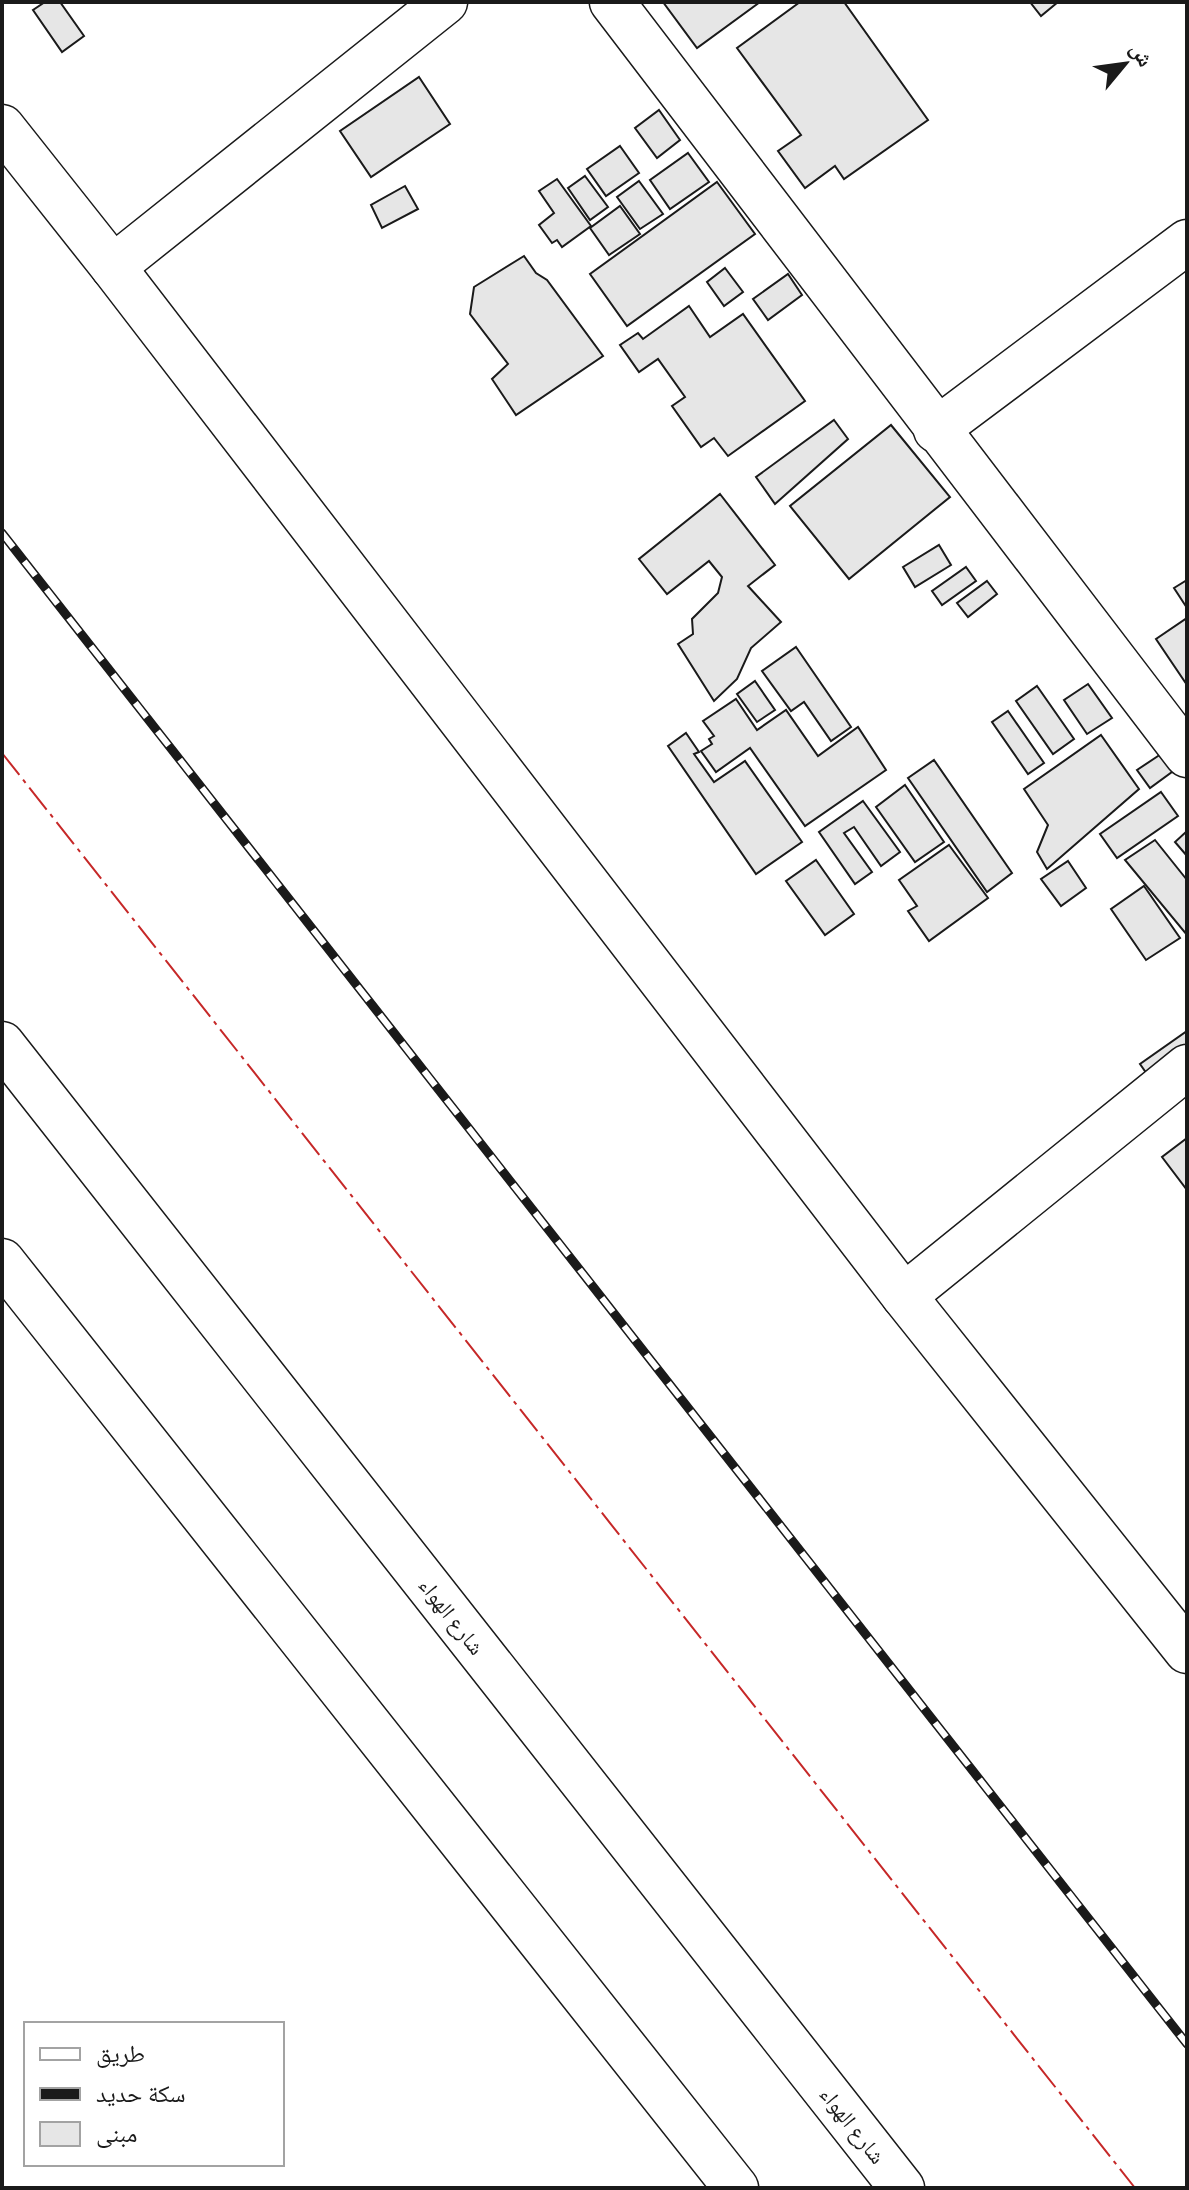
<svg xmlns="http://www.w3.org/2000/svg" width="1189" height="2190" font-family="Merriweather,'Noto Naskh Arabic',serif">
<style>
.building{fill:#e6e6e6;stroke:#1a1a1a;stroke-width:2}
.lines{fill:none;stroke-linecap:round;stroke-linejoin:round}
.street-casing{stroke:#1a1a1a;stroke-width:47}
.highway-casing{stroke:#1a1a1a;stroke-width:47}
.street{stroke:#fff;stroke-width:44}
.highway{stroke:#fff;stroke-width:44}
.rail-casing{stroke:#1a1a1a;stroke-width:9}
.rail{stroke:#fff;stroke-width:6;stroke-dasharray:18;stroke-linecap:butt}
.power{stroke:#c62828;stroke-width:2;stroke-dasharray:28 6 4 6;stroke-linecap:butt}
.labels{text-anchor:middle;stroke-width:6;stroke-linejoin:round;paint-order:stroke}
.street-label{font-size:22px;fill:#1a1a1a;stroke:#fff}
</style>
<rect width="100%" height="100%" fill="#fff"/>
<!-- building -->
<g class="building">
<polygon points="45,2 60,2 84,36 62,52 33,10"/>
<polygon points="663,2 760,2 697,48"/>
<polygon points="800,2 844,2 928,120 844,179 835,166 805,188 778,151 801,135 737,48"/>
<polygon points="1030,2 1058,2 1041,16"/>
<polygon points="419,77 450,124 371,177 340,131"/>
<polygon points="659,110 680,140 657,158 635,128"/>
<polygon points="620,146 639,173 606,196 587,169"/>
<polygon points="688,153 709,182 670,209 650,180"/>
<polygon points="585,176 608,207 590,220 568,188"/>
<polygon points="557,179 591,226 562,247 557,240 552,243 539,225 554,213 539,191"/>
<polygon points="639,181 663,214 640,229 617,197"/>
<polygon points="717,182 755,234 627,326 590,274"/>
<polygon points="405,186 418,209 382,228 371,205"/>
<polygon points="620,206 640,234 609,255 590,228"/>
<polygon points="524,256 536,273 547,280 603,356 516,415 492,379 508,364 470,314 474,287"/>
<polygon points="725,268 743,292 724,306 707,282"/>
<polygon points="788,274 802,295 768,320 753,299"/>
<polygon points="689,306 710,337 743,314 805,401 728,456 714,438 701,447 672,406 685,397 658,359 639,372 620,345 638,333 643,339"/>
<polygon points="834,420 848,439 775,504 756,477"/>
<polygon points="891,425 950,497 849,579 790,506"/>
<polygon points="720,494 775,565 748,586 781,622 751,648 737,679 714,701 678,644 693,634 692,619 718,593 722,577 709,561 667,594 639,559"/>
<polygon points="939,545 951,565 915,587 903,567"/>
<polygon points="966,567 976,581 942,605 932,591"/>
<polygon points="1187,580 1187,608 1174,588"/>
<polygon points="987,581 997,594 968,617 957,603"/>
<polygon points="1187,618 1187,685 1156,639"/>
<polygon points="796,647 851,727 831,741 804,702 791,711 762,671"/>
<polygon points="755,681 775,710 757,722 737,694"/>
<polygon points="1088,684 1112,718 1087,734 1064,700"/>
<polygon points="1037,686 1074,739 1053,754 1016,701"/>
<polygon points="736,699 757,730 786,710 818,756 858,727 886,770 805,826 750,748 716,772 701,751 712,744 709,739 714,736 703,721"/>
<polygon points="1008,711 1044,763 1028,774 992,722"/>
<polygon points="686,733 699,752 694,754 714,782 745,761 802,842 756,874 668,746"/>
<polygon points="1101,735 1139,789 1047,869 1037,852 1048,825 1024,789"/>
<polygon points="1164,752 1176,769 1150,788 1137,770"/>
<polygon points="934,760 1012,873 987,892 908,778"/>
<polygon points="905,785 944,842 915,862 876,807"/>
<polygon points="1161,792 1178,816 1117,858 1100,834"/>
<polygon points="863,801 900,852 881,866 854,827 844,833 872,872 855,884 819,832"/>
<polygon points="1187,831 1187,856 1175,842"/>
<polygon points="1155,840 1187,880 1187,935 1125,860"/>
<polygon points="949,845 988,898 929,941 908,911 917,906 899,880"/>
<polygon points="816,860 854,914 825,935 786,881"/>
<polygon points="1068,861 1086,888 1061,906 1041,879"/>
<polygon points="1144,886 1180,938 1146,960 1111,909"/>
<polygon points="1187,1031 1187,1061 1154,1084 1140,1064"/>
<polygon points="1187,1138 1187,1190 1162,1157"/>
</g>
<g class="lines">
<!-- street casing -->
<g class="street-casing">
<g id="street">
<polyline points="612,2 1187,755"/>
<polyline points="2,127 113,267 904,1296 1187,1651"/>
<polyline points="113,267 445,2"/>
<polyline points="936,430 1187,242"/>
<polyline points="904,1296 1187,1067"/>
</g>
</g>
<!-- highway casing -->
<g class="highway-casing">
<g id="highway">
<polyline points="2,1044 902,2188"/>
<polyline points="2,1261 736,2188"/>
</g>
</g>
<!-- street -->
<use href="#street" class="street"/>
<!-- highway -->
<use href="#highway" class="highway"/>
<!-- rail casing -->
<g class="rail-casing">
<polyline id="rail" points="2,533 1187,2044"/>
</g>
<!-- rail -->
<use href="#rail" class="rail"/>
<!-- power -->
<polyline class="power" points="2,753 1135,2188"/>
</g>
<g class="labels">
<!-- street labels -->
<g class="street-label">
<text transform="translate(452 1616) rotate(52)" y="8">شارع الهواء</text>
<text transform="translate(853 2125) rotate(52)" y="8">شارع الهواء</text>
</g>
</g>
<!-- border -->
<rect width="1189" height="2190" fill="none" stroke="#1a1a1a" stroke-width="8"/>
<!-- legend -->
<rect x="24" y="2022" width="260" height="144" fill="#ffffff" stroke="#a3a3a3" stroke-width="2"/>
<rect x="40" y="2048" width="40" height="12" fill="#ffffff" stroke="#a3a3a3" stroke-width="2"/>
<text x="96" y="2062" font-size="24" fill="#1a1a1a">طريق</text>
<rect x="40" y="2088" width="40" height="12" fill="#1a1a1a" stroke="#a3a3a3" stroke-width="2"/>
<text x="96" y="2102" font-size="24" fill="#1a1a1a">سكة حديد</text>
<rect x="40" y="2122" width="40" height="24" fill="#e6e6e6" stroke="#a3a3a3" stroke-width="2"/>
<text x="96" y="2142" font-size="24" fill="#1a1a1a">مبنى</text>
<!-- north arrow -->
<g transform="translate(1125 64) rotate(61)" stroke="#ffffff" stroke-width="6" paint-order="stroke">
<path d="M0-6L14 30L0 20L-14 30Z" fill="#1a1a1a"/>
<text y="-12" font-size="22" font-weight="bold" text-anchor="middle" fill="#1a1a1a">ش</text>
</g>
</svg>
